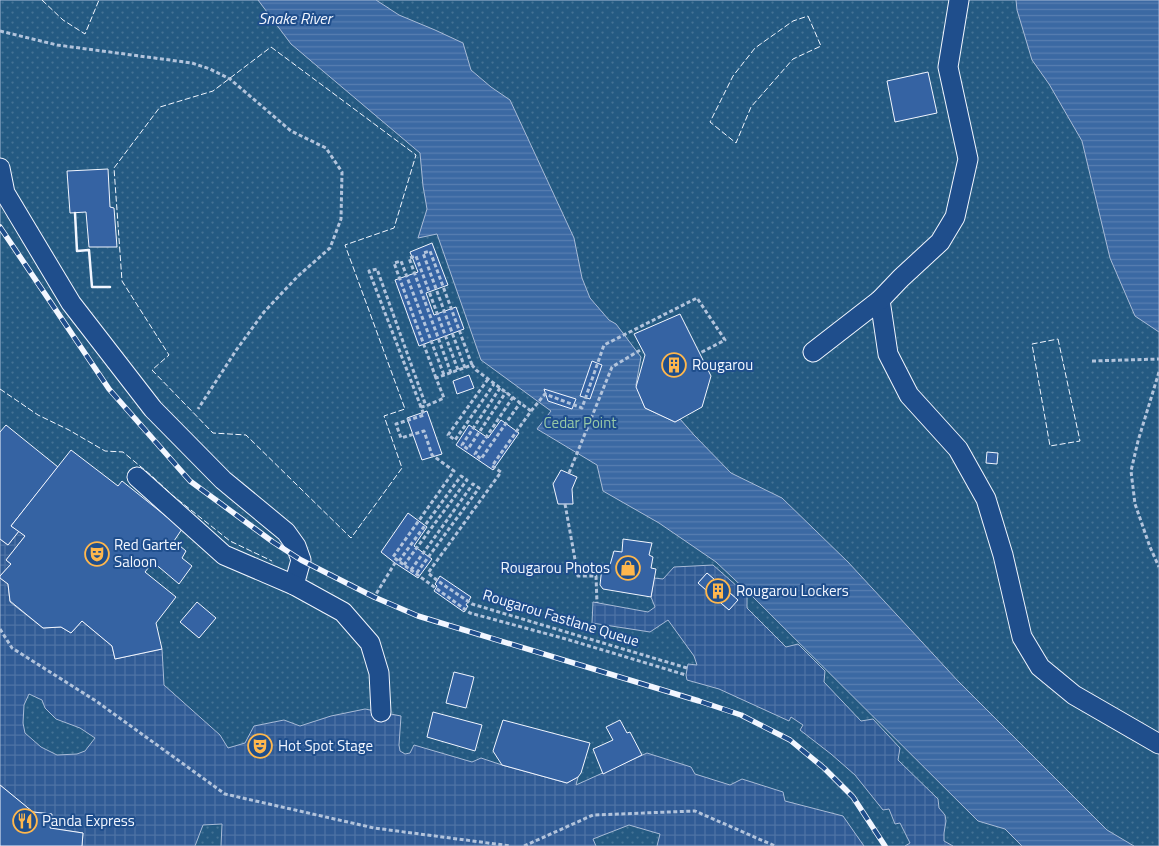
<svg xmlns="http://www.w3.org/2000/svg" width="1159" height="846" font-family="'Titillium Web',sans-serif">
<style>
.park{fill:url(#park-dots);stroke:#a8bbd7}
.plaza{fill:url(#plaza-grid);stroke:#a8bbd7;fill-rule:evenodd}
.water{fill:url(#water-rules);stroke:#a8bbd7}
.building{fill:#3563a3;stroke:#f2f6ff}
.lines{fill:none;stroke-linecap:round;stroke-linejoin:round}
.service-casing{stroke:#f2f6ff;stroke-width:21}
.path{stroke:#b3c4dc;stroke-width:3;stroke-dasharray:4 2.5;stroke-linecap:butt}
.service{stroke:#1f4e8c;stroke-width:19}
.rail-casing{stroke:#f2f6ff;stroke-width:5.5}
.rail{stroke:#1f4e8c;stroke-width:4;stroke-dasharray:11;stroke-linecap:butt}
.fence{stroke:#f2f6ff;stroke-width:1;stroke-dasharray:6 2.5;stroke-linecap:butt}
.wall{stroke:#f2f6ff;stroke-width:2.5}
.labels{text-anchor:middle;stroke-width:4;stroke-linejoin:round;paint-order:stroke}
.poi-label{font-size:15px;fill:#f2f6ff;stroke:#1f4e8c;text-anchor:start}
.park-label{font-size:15px;fill:#97c8a6;stroke:#1f4e8c}
.street-label{font-size:15px;fill:#f2f6ff;stroke:#1f4e8c}
.water-label{font-size:16px;font-style:italic;fill:#f2f6ff;stroke:#1f4e8c}
</style>
<defs>
<pattern id="park-dots" width="8" height="8" patternUnits="userSpaceOnUse" patternTransform="scale(1.25)"><rect width="8" height="8" fill="#245a82"/><path d="M2 2h.1M6 6h.1" fill="none" stroke="#447295" stroke-width="1.8" stroke-linecap="round"/></pattern>
<pattern id="plaza-grid" width="8" height="8" patternUnits="userSpaceOnUse" patternTransform="scale(1.25)"><rect width="8" height="8" fill="#305b95"/><path d="M0 4h8M4 0v8" fill="none" stroke="#4e73a5"/></pattern>
<pattern id="water-rules" width="6" height="5" patternUnits="userSpaceOnUse" patternTransform="scale(1.25)"><rect width="6" height="5" fill="#3b69a3"/><path d="M0 2.5h6" fill="none" stroke="#587fb1"/></pattern>
</defs>
<rect width="100%" height="100%" fill="#1f4e8c"/>
<!-- park -->
<rect class="park" x="0" y="0" width="1159" height="846"/>
<!-- plaza -->
<g class="plaza">
<polygon points="19,531 25,536 6,560 11,564 0,576 0,539 8,545"/>
<path d="M713 565 747 595V608L786 647 798 644 825 671 824 682 861 721 873 719 900 748 898 760 938 799 939 808 945 815 946 821 944 833V841L953 846H905L910 843 900 823 895 824 889 809 883 810 855 775 831 754 800 730 803 725 791 717 789 721 719 689 687 680 686 675 688 664 697 665 694 656 668 620 650 632 592 623 593 602 648 612 655 607 651 597 654 578 663 579 674 567ZM707 573 737 599 729 610 698 583Z"/>
<path d="M0 578 8 584 10 602 43 628 61 627 71 633 82 621 112 646 115 659 162 649 164 685 220 735 228 748 245 743 254 726 284 720 300 726 331 716 365 709 401 716 399 745 400 751 405 754 410 753 414 745 472 762 481 758 502 765 567 783 578 777 576 785 647 753 691 767 695 774 730 785 742 779 783 792 785 801 843 816 864 846H657L660 834 629 825 593 839 596 846H221L222 824 203 825 195 846H82L83 833 50 828 51 814 33 812 0 785ZM29 694 42 700 45 708 56 719 80 728 95 738 85 751 77 754 57 755 41 747 25 733 23 723 24 705Z"/>
</g>
<!-- water -->
<g class="water">
<polygon points="258,0 376,0 399,15 435,30 463,43 471,70 491,87 510,100 574,238 582,278 590,298 609,320 616,324 641,357 636,385 645,408 675,422 680,419 694,435 731,473 782,498 848,562 958,681 1107,830 1134,846 1022,846 1005,829 978,821 750,594 716,562 659,523 603,491 597,465 537,429 551,411 481,360 437,234 418,238 427,209 423,186 420,153 291,44"/>
<polygon points="1016,0 1159,0 1159,332 1135,316 1110,258 1082,141 1049,84 1032,60 1017,10"/>
</g>
<!-- building -->
<g class="building">
<polygon points="928,72 937,113 895,122 887,81"/>
<polygon points="108,169 110,207 114,208 117,247 89,247 86,212 70,213 67,171"/>
<polygon points="432,243 448,285 426,293 434,315 456,307 464,329 419,346 395,280 418,272 410,252"/>
<polygon points="680,314 711,376 702,407 675,422 645,408 636,387 645,355 634,334"/>
<polygon points="592,361 602,365 590,399 580,396"/>
<polygon points="469,375 474,388 457,394 453,381"/>
<polygon points="544,389 576,399 572,409 548,401"/>
<polygon points="427,411 442,454 422,460 407,418"/>
<polygon points="501,420 519,433 493,470 456,445 469,425 488,438"/>
<polygon points="6,425 58,467 11,526 19,531 8,545 0,539 0,432"/>
<polygon points="71,450 118,486 122,481 182,529 174,541 186,551 182,558 192,566 179,584 153,562 145,572 176,597 156,623 162,649 115,659 112,646 82,621 71,633 61,627 43,628 10,601 8,584 0,578 0,576 11,564 6,560 25,536 11,526"/>
<polygon points="987,452 998,453 997,464 986,463"/>
<polygon points="561,470 577,477 572,489 573,504 558,504 553,484"/>
<polygon points="408,513 427,527 414,546 432,559 418,578 395,563 381,552"/>
<polygon points="623,539 652,543 649,555 653,557 651,568 656,569 651,597 603,589 600,585 602,567 606,566 606,564 610,565 614,551 622,552"/>
<polygon points="707,573 738,600 729,610 698,583"/>
<polygon points="440,576 471,597 466,605 468,606 464,612 434,591 437,586 435,584"/>
<polygon points="197,602 216,618 199,638 180,622"/>
<polygon points="454,672 474,677 466,708 446,703"/>
<polygon points="433,712 482,725 475,751 427,737"/>
<polygon points="503,720 590,743 581,773 578,777 567,783 502,765 493,751"/>
<polygon points="620,720 627,733 630,732 642,755 603,774 593,749 613,740 606,727"/>
<polygon points="0,785 33,812 52,814 50,828 83,833 82,846 0,846"/>
</g>
<g class="lines">
<!-- service casing -->
<g class="service-casing">
<g id="service">
<polyline points="0,168 5,193 71,303 153,409 223,480 286,532 296,546 301,560 294,585"/>
<polyline points="880,300 888,354 909,395 958,449 986,499 1003,555 1022,637 1040,667 1074,695 1159,744"/>
<polyline points="813,352 880,300 901,278 940,242 955,217 968,159 948,67 959,0"/>
<polyline points="137,477 224,555 294,585 343,612 370,643 379,673 381,712"/>
</g>
</g>
<!-- path -->
<g class="path">
<polyline points="0,31 57,45 192,63 210,69 230,79 291,131 326,148 342,172 341,219 330,248 298,276 264,312 237,349 198,409"/>
<polyline points="1092,361 1159,359"/>
<polyline points="465,368 423,253 430,251 472,365"/>
<polyline points="1159,372 1138,441 1131,471 1135,504 1150,547 1159,567"/>
<polyline points="451,373 409,258 416,256 458,370"/>
<polyline points="436,378 394,263 401,261 444,375"/>
<polyline points="488,379 448,435 455,440 494,384"/>
<polyline points="500,388 462,445 468,449 506,392"/>
<polyline points="513,397 475,454 481,459 520,403"/>
<polyline points="421,407 369,271 377,269 426,406"/>
<polyline points="531,411 476,370 472,365 436,378 444,398 426,406 421,407 424,415 396,424 401,438 424,431 432,455 454,471 393,557 470,613 566,639 686,675"/>
<polyline points="569,473 612,367 642,349"/>
<polyline points="565,504 578,576 596,576 597,603"/>
<polyline points="399,561 461,476 467,480 404,565"/>
<polyline points="411,570 473,484 479,488 416,574"/>
<polyline points="373,599 395,563"/>
<polyline points="0,629 12,648 96,701 225,794 374,828 511,846"/>
<polyline points="687,668 472,604 438,581 428,573 501,472 492,466 531,411 545,394 582,408 604,345 697,298 725,340 700,353"/>
<polyline points="524,846 593,815 695,811 775,846"/>
</g>
<!-- service -->
<use href="#service" class="service"/>
<!-- rail casing -->
<g class="rail-casing">
<polyline id="rail" points="0,227 109,389 190,481 273,542 301,560 374,597 418,616 699,701 741,715 790,740 824,768 853,797 885,846"/>
</g>
<!-- rail -->
<use href="#rail" class="rail"/>
<!-- fence -->
<g class="fence">
<polyline points="42,0 63,20 85,34 99,0"/>
<polygon points="808,16 821,46 793,59 751,107 736,143 710,122 733,76 755,48 793,21"/>
<polygon points="271,47 416,155 394,228 345,245 405,409 384,416 402,468 351,538 246,435 213,433 152,370 169,355 122,281 114,168 160,107 213,91"/>
<polygon points="1058,339 1080,441 1050,446 1032,344"/>
<polyline points="0,389 38,415 69,430 105,451 123,452 152,476 172,495 230,541 272,561"/>
</g>
<!-- wall -->
<polyline class="wall" points="75,213 77,251 89,250 92,287 110,287"/>
</g>
<!-- icons -->
<defs>
<g id="building-ring" transform="scale(1.25)"><circle r="9.5" fill="#1f4e8c" stroke="#ffb74d" stroke-width="1.5"/><path d="M-4-6H4V6H1V3H-1V6H-4ZM-2.5-4.3h1.7v1.8h-1.7ZM.8-4.3h1.7v1.8H.8ZM-2.5-1h1.7V.8h-1.7ZM.8-1h1.7V.8H.8Z" fill="#ffb74d"/></g>
<g id="theatre-ring" transform="scale(1.25)"><circle r="9.5" fill="#1f4e8c" stroke="#ffb74d" stroke-width="1.5"/><path d="M-5-5.5Q0-4 5-5.5V0Q5 5 0 6Q-5 5-5 0ZM-3.3-2.5H-1v1.5H-3.3ZM1-2.5H3.3v1.5H1ZM-2.8 1Q0 5.5 2.8 1Z" fill="#ffb74d"/></g>
<g id="shop-ring" transform="scale(1.25)"><circle r="9.5" fill="#1f4e8c" stroke="#ffb74d" stroke-width="1.5"/><path d="M-5-2.5h2.3a2.7 3.5 0 0 1 5.4 0H5L5.5 6h-11ZM-1.5-2.5h3a1.5 2.3 0 0 0-3 0Z" fill="#ffb74d"/></g>
<g id="restaurant-ring" transform="scale(1.25)"><circle r="9.5" fill="#1f4e8c" stroke="#ffb74d" stroke-width="1.5"/><path d="M-5-6h1v4h1v-4h1v4h1v-4h1v5L-1.5 .5V6h-2V.5L-5-1ZM5-6V6H3V1.5H1.5Q1.5-4 5-6Z" fill="#ffb74d"/></g>
</defs>
<g fill-rule="evenodd">
<use href="#building-ring" x="674" y="365"/>
<use href="#theatre-ring" x="97" y="554"/>
<use href="#shop-ring" x="628" y="568"/>
<use href="#building-ring" x="718" y="591"/>
<use href="#theatre-ring" x="260" y="746"/>
<use href="#restaurant-ring" x="25" y="821"/>
</g>
<g class="labels">
<!-- poi labels -->
<g class="poi-label">
<text x="692" y="370">Rougarou</text>
<text x="114" y="550">Red Garter<tspan x="114" dy="17">Saloon</tspan></text>
<text x="610" y="573" text-anchor="end">Rougarou Photos</text>
<text x="736" y="596">Rougarou Lockers</text>
<text x="278" y="751">Hot Spot Stage</text>
<text x="42" y="826">Panda Express</text>
</g>
<!-- park labels -->
<g class="park-label">
<text x="580" y="428">Cedar Point</text>
</g>
<!-- street labels -->
<g class="street-label">
<text transform="translate(561 618) rotate(17)" y="5">Rougarou Fastlane Queue</text>
</g>
<!-- water labels -->
<g class="water-label">
<text x="295" y="24">Snake River</text>
</g>
</g>
</svg>
